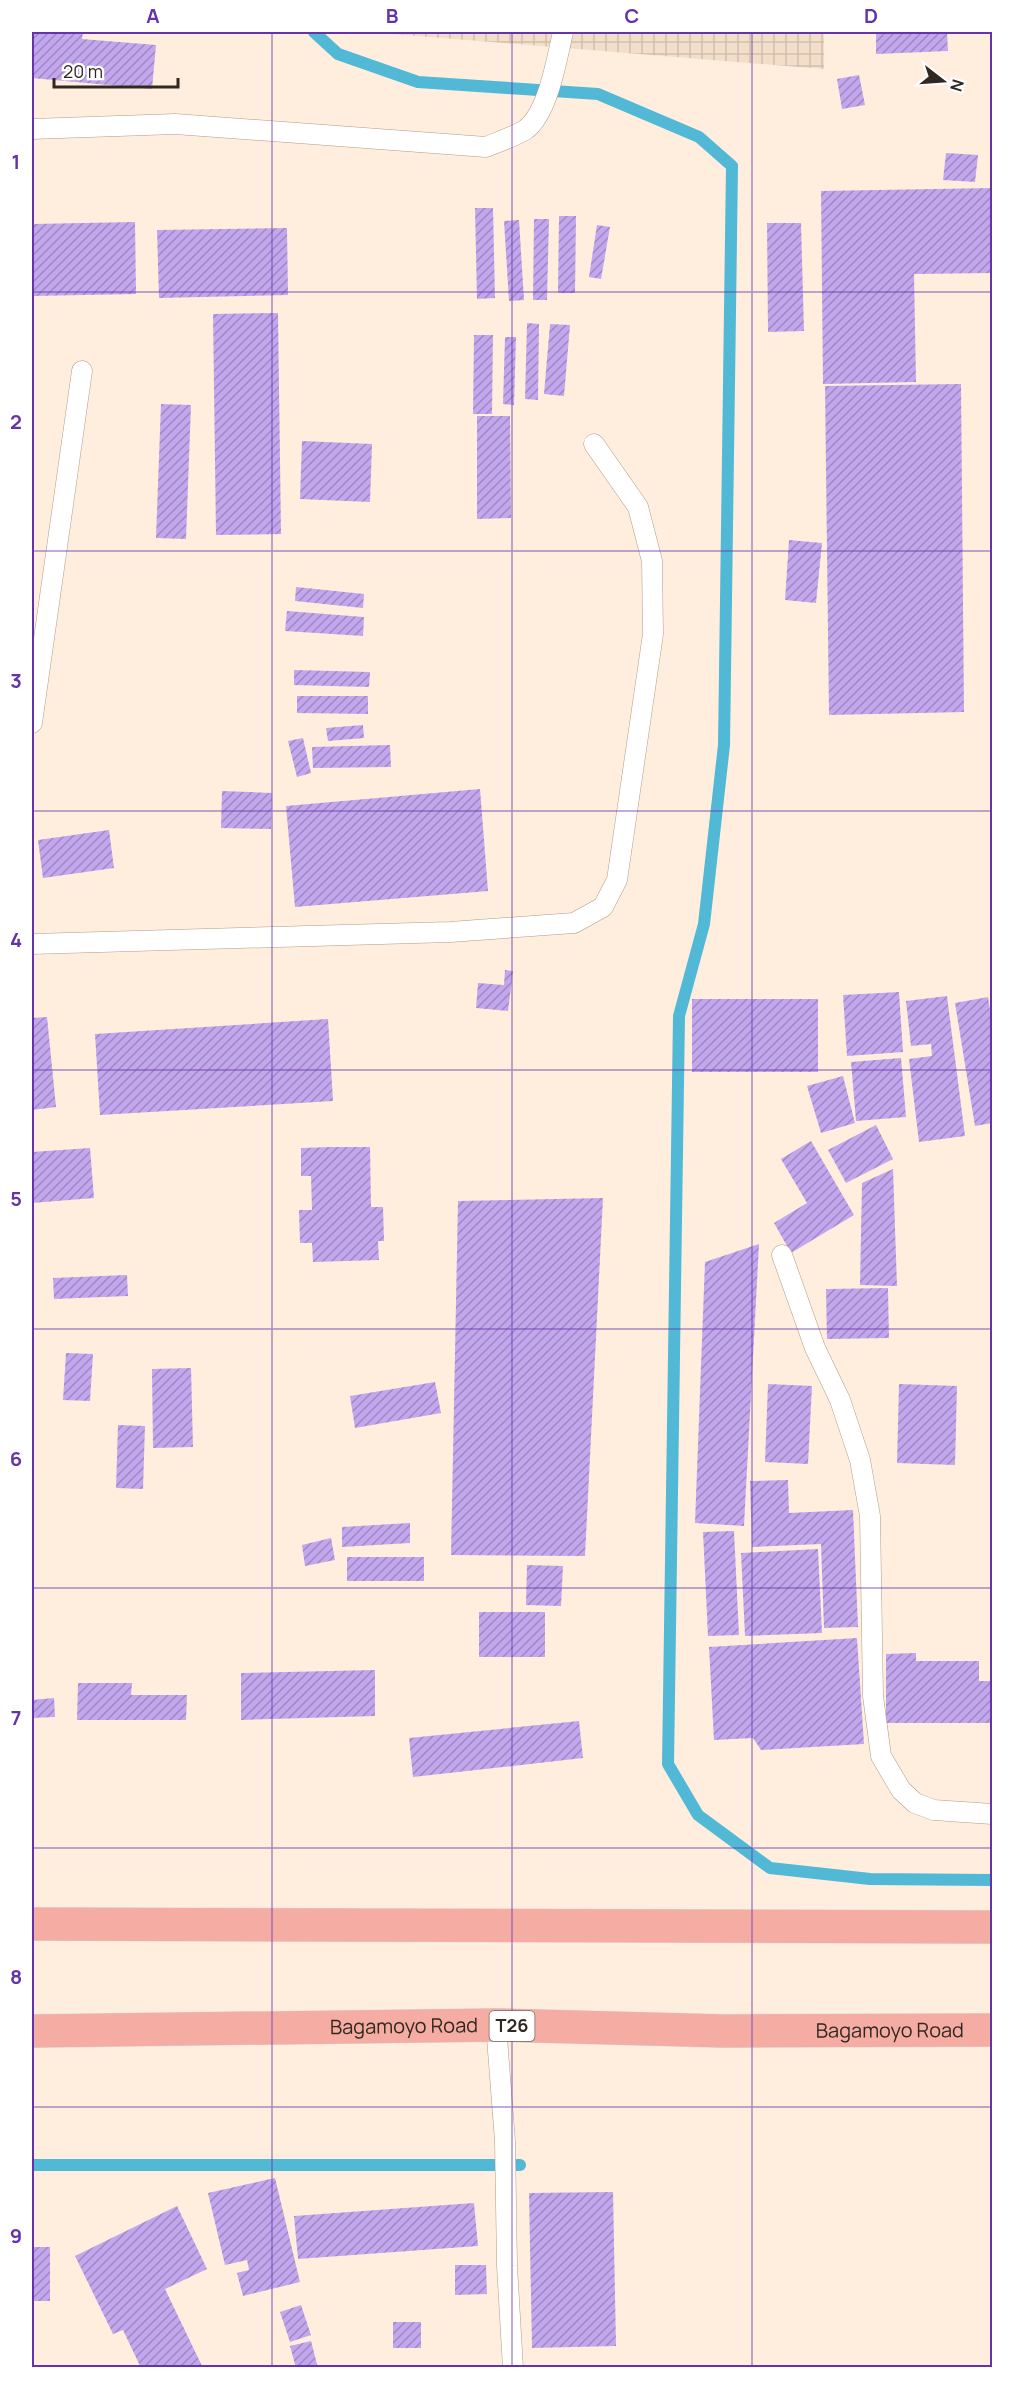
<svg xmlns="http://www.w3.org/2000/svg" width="1024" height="2399" font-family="Manrope,sans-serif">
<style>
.industrial{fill:url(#industrial-grid)}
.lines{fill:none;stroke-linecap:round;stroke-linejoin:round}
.stream{stroke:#51b8d6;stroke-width:12}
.building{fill:url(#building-hatch)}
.lane-casing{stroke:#b09d89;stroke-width:21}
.highway-casing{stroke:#dad8d7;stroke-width:34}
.lane{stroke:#fff;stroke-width:20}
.highway{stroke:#f4aca3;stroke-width:33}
.grid{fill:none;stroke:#6433ab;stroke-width:1.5;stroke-opacity:0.55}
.labels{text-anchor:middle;stroke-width:4.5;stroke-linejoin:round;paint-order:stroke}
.shield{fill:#fff;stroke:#6f6964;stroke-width:1.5}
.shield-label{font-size:18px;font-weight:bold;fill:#312921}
.street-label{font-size:20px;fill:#312921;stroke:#fff}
.neatline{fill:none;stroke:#6433ab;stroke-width:2}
.grid-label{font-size:20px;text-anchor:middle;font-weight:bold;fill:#6433ab}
</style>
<defs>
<pattern id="industrial-grid" width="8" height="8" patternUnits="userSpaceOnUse" patternTransform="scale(1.5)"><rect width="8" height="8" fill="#f3deca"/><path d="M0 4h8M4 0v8" fill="none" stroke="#d1bead"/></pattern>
<pattern id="building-hatch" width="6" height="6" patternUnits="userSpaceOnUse" patternTransform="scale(1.5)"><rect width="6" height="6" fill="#c3a7ee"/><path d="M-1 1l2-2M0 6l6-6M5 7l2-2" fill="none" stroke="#9f88c0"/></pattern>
</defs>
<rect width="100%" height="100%" fill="#fed"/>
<!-- industrial -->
<polygon class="industrial" points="368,32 824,32 824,69"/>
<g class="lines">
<!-- stream -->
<g class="stream">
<polyline points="314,32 338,54 418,82 598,94 699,137 732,166 724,745 704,924 679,1016 668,1764 698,1815 770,1868 870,1879 992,1880"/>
<polyline points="32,2165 520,2165"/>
</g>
</g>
<!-- building -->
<g class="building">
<polygon points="32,32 83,32 82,39 156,45 152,89 32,78"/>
<polygon points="876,32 947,32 948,51 876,54"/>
<polygon points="859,75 865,105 842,109 837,79"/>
<polygon points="946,153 978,155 975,182 943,180"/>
<polygon points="992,188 992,273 914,274 916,382 823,384 821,191"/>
<polygon points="475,208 493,208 495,298 477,299"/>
<polygon points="559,216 576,216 575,293 558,293"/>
<polygon points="534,219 549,219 547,300 533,300"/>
<polygon points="519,220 524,300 509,301 504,221"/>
<polygon points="135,222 136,294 32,296 32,224"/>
<polygon points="767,223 801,223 804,331 768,332"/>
<polygon points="597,225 610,227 601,279 589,277"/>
<polygon points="287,228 288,295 159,298 157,230"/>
<polygon points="278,313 281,534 216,535 213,314"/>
<polygon points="527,323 539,324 538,400 525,399"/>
<polygon points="550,324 570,325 564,396 544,394"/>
<polygon points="474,335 493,335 492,414 473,414"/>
<polygon points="505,337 516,337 514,405 503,404"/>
<polygon points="961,384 964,712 829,715 825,386"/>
<polygon points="161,404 191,405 186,539 156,538"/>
<polygon points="477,416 510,416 511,518 477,519"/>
<polygon points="302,441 372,444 370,502 300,499"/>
<polygon points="789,540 822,543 816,603 785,600"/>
<polygon points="296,587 364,594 363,608 295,601"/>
<polygon points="287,611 364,617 363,636 285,631"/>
<polygon points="294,670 370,672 369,687 294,685"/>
<polygon points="297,696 368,696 368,714 297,713"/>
<polygon points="363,725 364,738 328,741 326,728"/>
<polygon points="303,738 311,773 297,777 288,741"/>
<polygon points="390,745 391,767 313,768 312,747"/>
<polygon points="480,789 488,891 295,907 286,806"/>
<polygon points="222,791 272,793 271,829 221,828"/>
<polygon points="109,830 114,868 43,878 38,840"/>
<polygon points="505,970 513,971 508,1011 476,1008 478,983 504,985"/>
<polygon points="899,992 903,1052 847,1056 843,995"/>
<polygon points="947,996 965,1136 919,1142 909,1059 932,1056 931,1044 911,1046 906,1001"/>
<polygon points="988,997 992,1023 992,1123 975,1126 955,1003"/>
<rect x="692" y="999" width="126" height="73"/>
<polygon points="47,1017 56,1107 32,1110 32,1018"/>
<polygon points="328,1019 333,1101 100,1115 95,1034"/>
<polygon points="901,1058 906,1117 856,1121 851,1062"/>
<polygon points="843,1076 855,1123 821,1133 807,1086"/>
<polygon points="876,1125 893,1159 846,1183 828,1150"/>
<polygon points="811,1141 854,1215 791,1253 774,1223 807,1203 781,1159"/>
<polygon points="330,1147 370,1147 371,1207 383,1207 384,1241 378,1241 379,1260 313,1262 312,1243 300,1243 299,1210 312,1210 311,1176 301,1176 301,1148"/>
<polygon points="90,1148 94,1198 32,1203 32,1152"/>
<polygon points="893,1169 897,1286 860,1285 862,1183"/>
<polygon points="603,1198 585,1556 451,1555 458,1201"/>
<polygon points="759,1244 744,1526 695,1523 705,1262"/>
<polygon points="127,1275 128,1296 54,1299 53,1278"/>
<polygon points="888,1288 889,1338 827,1339 826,1289"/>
<polygon points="66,1353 93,1354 90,1401 63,1400"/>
<polygon points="191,1368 193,1447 153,1448 152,1369"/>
<polygon points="435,1382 441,1413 355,1428 350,1396"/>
<polygon points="768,1384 812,1386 808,1464 765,1462"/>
<polygon points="899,1384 957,1386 955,1465 897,1463"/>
<polygon points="118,1425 145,1426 143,1489 116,1488"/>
<polygon points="788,1480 789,1513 853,1510 858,1627 824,1628 821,1544 752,1547 750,1481"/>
<polygon points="410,1523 410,1543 342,1547 342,1527"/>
<polygon points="734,1531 739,1635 708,1636 703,1532"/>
<polygon points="331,1538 335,1560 305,1566 302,1545"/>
<polygon points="818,1549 822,1633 745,1636 741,1553"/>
<rect x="347" y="1557" width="77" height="24"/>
<polygon points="527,1565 563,1566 561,1606 526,1605"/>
<rect x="479" y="1612" width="66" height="45"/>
<polygon points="857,1638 864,1744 761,1750 753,1738 714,1740 709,1647"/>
<polygon points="916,1653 916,1661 979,1661 979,1681 992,1681 992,1723 886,1723 886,1654"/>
<polygon points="375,1670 375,1716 241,1720 241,1673"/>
<polygon points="78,1683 132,1683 131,1695 187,1695 186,1720 77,1720"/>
<polygon points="54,1698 55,1717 32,1718 32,1700"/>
<polygon points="579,1721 583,1758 413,1777 409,1738"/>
<polygon points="275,2178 300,2282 243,2296 237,2273 249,2270 247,2260 225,2265 208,2193"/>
<polygon points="613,2192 616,2346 532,2348 529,2193"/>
<polygon points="474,2203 478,2246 298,2259 294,2216"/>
<polygon points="177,2206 207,2269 165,2289 203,2368 141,2368 123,2330 113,2334 75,2256"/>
<rect x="32" y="2247" width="18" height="54"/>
<polygon points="455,2265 486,2265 487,2294 455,2295"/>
<polygon points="301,2305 311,2335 290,2342 280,2312"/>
<rect x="393" y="2322" width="28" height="26"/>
<polygon points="311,2341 318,2368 296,2368 290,2346"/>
</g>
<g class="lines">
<!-- lane casing -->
<g class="lane-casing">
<g id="lane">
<path d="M32 129 175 124 486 147C498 142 513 137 525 130 548 114 557 58 563 32"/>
<polyline points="32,723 82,371"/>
<polyline points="32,944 450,932 574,923 603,907 617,880 653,634 652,561 638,507 594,444"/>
<polyline points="782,1255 815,1348 840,1400 860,1460 870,1516 873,1696 881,1756 901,1790 915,1803 934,1810 992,1814"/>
<polyline points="496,2025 505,2141 507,2266 513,2368"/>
</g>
</g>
<!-- highway casing -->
<g class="highway-casing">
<g id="highway">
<polyline points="32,1924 992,1927"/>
<path id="s1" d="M32 2031 496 2025 724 2031 992 2030"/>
</g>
</g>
<!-- lane -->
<use href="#lane" class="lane"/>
<!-- highway -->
<use href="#highway" class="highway"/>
</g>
<!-- grid -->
<path class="grid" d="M272 32V2368M512 32V2368M752 32V2368M32 292H992M32 551H992M32 811H992M32 1070H992M32 1329H992M32 1588H992M32 1848H992M32 2107H992"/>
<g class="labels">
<!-- shield labels -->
<rect class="shield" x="489.5" y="2011" width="45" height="30" rx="4.5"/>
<g class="shield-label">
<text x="512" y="2032">T26</text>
</g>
<!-- street labels -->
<g class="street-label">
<text dy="7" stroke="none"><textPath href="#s1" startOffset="372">Bagamoyo Road</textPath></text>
<text dy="7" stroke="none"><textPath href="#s1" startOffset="858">Bagamoyo Road</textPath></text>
</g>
</g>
<!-- border -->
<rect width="1024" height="2399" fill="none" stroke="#ffffff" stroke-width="66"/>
<!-- north arrow -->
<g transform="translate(943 81) rotate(107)" stroke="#ffffff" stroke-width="4.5" paint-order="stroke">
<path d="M0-4.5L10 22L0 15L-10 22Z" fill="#312921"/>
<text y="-9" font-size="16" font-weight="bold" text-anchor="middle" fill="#312921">N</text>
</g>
<!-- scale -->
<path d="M54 78v9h124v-9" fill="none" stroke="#312921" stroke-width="3"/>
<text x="63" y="78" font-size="18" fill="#312921" stroke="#ffffff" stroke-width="4.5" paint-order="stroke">20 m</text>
<rect x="33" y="33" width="958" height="2333" class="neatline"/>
<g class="grid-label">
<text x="153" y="23">A</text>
<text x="392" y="23">B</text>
<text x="632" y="23">C</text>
<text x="871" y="23">D</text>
<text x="16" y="169">1</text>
<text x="16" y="429">2</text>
<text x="16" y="688">3</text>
<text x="16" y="947">4</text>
<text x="16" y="1206">5</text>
<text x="16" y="1466">6</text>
<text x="16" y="1725">7</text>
<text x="16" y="1984">8</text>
<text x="16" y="2243">9</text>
</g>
</svg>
